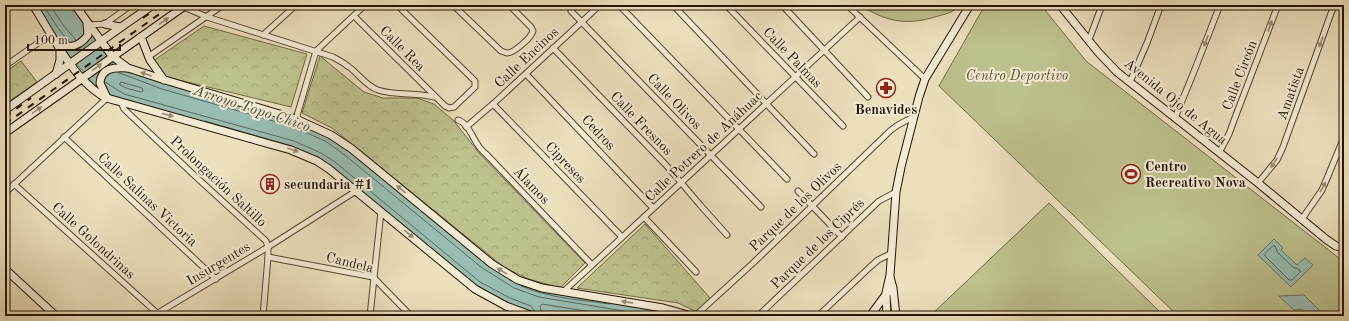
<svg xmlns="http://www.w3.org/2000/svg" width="1349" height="321" font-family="'Old Standard TT',serif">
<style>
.park{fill:url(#park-crowns);stroke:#706a46}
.pitch{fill:#bdc18d;stroke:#706a46}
.water{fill:#99bdb3;stroke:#6a796b}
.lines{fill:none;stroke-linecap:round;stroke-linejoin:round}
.shore{stroke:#5e685a;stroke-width:1}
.street-casing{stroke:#56472f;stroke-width:7}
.secondary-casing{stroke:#241400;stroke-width:9}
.street{stroke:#f3ebd4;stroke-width:5}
.secondary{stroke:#f3ebd4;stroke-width:7}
.rail{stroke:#241400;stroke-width:2;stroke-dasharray:7 7;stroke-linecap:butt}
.oneway{fill:#968a75}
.labels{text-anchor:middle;stroke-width:4;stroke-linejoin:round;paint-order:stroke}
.street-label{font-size:14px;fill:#241400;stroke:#f3ebd4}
.park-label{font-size:14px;font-style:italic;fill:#5a5131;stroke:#f3ebd4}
.poi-label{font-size:14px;font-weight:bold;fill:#241400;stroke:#f3ebd4;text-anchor:start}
.water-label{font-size:15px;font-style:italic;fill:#4d4f3f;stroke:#f3ebd4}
</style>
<defs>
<pattern id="park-crowns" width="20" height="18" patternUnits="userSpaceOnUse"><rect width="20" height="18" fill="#bdc18d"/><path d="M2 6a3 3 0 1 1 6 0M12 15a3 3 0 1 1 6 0" fill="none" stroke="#a2a578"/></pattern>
</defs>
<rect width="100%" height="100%" fill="#ece0bd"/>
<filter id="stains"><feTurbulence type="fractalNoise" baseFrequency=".005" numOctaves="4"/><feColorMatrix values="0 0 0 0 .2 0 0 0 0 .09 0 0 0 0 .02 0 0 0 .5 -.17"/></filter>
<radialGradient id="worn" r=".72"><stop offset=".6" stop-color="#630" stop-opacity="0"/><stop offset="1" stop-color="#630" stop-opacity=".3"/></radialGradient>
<!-- park -->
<g class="park">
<polygon points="204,26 307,54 291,107 162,76 153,61"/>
<polygon points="320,56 364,92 383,98 417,98 434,104 453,120 479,153 585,263 560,288 529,279 505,268 332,128 302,113"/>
<polygon points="21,61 37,82 5,104 5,72"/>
<polygon points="645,224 710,298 697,312 678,303 577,288"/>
</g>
<!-- pitch -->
<g class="pitch">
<path d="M855 5H959C955 12 946 14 938 16 920 22 902 24 883 17 873 13 866 8 855 5Z"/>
<polygon points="985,5 1041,5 1086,61 1344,262 1344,316 1178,316 939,86"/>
<polygon points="1049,203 1164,316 930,316"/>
</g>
<!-- water -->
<g class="water">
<polygon points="33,5 75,5 109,58 321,129 518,280 692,316 533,316 492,299 317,161 121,102 103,93 93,83 51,34"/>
<polygon points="1274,239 1283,248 1281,250 1297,265 1305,258 1313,265 1291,287 1258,255"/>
<polygon points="1304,295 1322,313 1319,316 1304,316 1306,314 1302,309 1294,310 1279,296"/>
</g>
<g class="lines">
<!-- shore -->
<g class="shore">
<polyline points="43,5 58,28 69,42"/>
<polyline points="50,5 63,25 76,40"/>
<polyline points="117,72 162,89 294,127 327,142 346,156 481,267 514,288 539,297 654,316"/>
<polyline points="105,82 124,94 294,141 321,153 335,162 480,282 510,298 531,306 536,313"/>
<polygon points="121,82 142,88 143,91 141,92 126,88 120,85"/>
<polyline points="205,121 292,146"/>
<polygon points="1273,246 1275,246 1278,253 1293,267 1300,270 1300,272 1292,280 1289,280 1265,256 1265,254"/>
<path d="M521 286C548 298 581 300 610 304"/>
<polyline points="542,316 540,306 542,304 617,316"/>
</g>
<!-- street casing -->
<g class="street-casing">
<g id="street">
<path d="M453 5 501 51 507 53C514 53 531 38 533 31L531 27 509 5"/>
<polyline points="619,5 787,179"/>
<polyline points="673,5 814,154"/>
<polyline points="726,5 843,126"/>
<polyline points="782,5 868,97"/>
<polyline points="847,5 925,79"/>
<path d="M184 7 207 17 333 57C339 60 344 63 349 67 359 74 366 86 378 90 396 96 416 92 434 97"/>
<polyline points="571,11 761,207"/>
<polyline points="80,13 84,5"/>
<polyline points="354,16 445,106 449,108 454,107 475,87 475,81 397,5"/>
<polyline points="89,25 105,24 131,5"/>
<polyline points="263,35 296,5"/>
<polyline points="1089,40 1102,5"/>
<polyline points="553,48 666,165 701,206 727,235"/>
<polyline points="148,57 223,5"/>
<polyline points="5,66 51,34"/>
<polyline points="526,74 653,208"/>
<polyline points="1130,82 1147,43 1161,5"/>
<polyline points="121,102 124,109 195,176 266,241 268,247 268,257 263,316"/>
<polyline points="493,104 622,237"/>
<polyline points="1175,118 1193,74 1220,5"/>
<polyline points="296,119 316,51 365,5"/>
<path d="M458 120C468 123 472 137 478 145 480 149 484 152 487 155L592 265"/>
<polyline points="466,127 493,104 600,5"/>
<polyline points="64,137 216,279"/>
<polyline points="1219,153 1229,134 1236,115 1278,5"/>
<polyline points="1258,183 1277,160 1283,147 1334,5"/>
<polyline points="14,184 157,313"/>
<polyline points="798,191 842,237"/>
<polyline points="5,193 107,98"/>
<polyline points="644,217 696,272"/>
<polyline points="1302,219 1322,190 1328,176 1344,137"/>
<polyline points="268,257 373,277 411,316"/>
<polyline points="563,292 860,17"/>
<polyline points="153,316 268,247 356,191"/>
<polyline points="370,316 381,211"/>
<polyline points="695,316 752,264 891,130 898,125 913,117"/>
<polyline points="758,316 879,201 896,192"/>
<polyline points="818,316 870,267 878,260 890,254"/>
</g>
</g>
<!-- secondary casing -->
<g class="secondary-casing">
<g id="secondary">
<path d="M33 5C51 33 72 77 101 95 107 99 114 100 121 102L291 150 317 161 329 169 475 289 506 306 533 316"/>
<polyline points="75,5 112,56 128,68 165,80 296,119 331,135 352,149 492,264 518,280 542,288 663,308 692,316"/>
<polyline points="1060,5 1098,52 1117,72 1258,183 1327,240 1336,246 1344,248"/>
<polyline points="105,24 120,27"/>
<polyline points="141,37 150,60 164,80"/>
<path d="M58 44C71 49 80 46 88 35L87 24"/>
<polyline points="56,74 60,60 60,49"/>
<path d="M107 98 100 83C101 68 114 67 127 68"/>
<path d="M5 110C55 75 103 39 153 5"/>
<polyline points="5,133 186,5"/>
<polyline points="5,269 56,316"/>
<polyline points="890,277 893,288 896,316"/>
<polyline points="870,316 887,293"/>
<polyline points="887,316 886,293 890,275 896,192 901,167 919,97 925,79 970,5"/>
</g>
</g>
<!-- street -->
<use href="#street" class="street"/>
<!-- secondary -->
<use href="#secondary" class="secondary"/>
<!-- rail -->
<g class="rail">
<polyline points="143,18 162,5"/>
<polyline points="5,117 31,98"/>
<polyline points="5,124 172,5"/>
</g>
</g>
<!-- one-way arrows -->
<defs><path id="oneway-solid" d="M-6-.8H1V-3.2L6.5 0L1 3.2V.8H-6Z"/></defs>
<g class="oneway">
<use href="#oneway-solid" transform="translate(164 21) rotate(-35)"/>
<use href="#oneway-solid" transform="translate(1270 26) rotate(-70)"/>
<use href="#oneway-solid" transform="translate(1206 41) rotate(111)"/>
<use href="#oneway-solid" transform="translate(1321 42) rotate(110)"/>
<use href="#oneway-solid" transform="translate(97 67) rotate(-36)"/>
<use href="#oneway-solid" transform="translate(146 74) rotate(-161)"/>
<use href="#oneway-solid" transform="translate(37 110) rotate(-35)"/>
<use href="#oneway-solid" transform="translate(168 115) rotate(15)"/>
<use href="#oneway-solid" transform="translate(293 150) rotate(20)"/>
<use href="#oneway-solid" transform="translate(1274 163) rotate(124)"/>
<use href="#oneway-solid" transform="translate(1323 187) rotate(-61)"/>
<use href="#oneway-solid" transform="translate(401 189) rotate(-141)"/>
<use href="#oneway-solid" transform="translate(409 234) rotate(40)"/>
<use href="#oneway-solid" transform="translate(502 271) rotate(-148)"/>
<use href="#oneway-solid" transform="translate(627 302) rotate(-172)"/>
</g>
<!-- icons -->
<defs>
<g id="pharmacy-ring" transform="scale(1)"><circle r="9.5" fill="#f3ebd4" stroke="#8f2418" stroke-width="1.5"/><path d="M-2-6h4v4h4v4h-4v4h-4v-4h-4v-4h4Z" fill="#8f2418"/></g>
<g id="stadium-ring" transform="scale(1)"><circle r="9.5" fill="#f3ebd4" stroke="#8f2418" stroke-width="1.5"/><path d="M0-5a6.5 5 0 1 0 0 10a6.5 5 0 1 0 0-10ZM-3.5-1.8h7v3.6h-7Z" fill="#8f2418"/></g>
<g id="building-ring" transform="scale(1)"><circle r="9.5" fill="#f3ebd4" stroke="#8f2418" stroke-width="1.5"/><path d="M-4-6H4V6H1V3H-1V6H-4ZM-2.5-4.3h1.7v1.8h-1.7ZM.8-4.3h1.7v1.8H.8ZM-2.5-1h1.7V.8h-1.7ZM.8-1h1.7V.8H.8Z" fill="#8f2418"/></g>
</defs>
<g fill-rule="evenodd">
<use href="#pharmacy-ring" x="886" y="88"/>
<use href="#stadium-ring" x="1131" y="174"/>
<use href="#building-ring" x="270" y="184"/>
</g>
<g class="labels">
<!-- street labels -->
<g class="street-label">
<text transform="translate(403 48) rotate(45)" y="5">Calle Rea</text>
<text transform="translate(526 57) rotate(-43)" y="5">Calle Encinos</text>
<text transform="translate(793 57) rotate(46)" y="5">Calle Palmas</text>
<text transform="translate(1239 75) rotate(-69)" y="5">Calle Circón</text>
<text transform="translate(1290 93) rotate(-70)" y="5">Amatista</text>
<text transform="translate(675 101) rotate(46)" y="5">Calle Olivos</text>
<text transform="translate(1176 101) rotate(39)" y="5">Avenida Ojo de Agua</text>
<text transform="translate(642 123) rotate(46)" y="5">Calle Fresnos</text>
<text transform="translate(599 132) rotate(47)" y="5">Cedros</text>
<text transform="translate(703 146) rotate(-43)" y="5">Calle Potrero de Anáhuac</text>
<text transform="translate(566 162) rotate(46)" y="5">Cipreses</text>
<text transform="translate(219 181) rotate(43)" y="5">Prolongación Saltillo</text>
<text transform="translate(532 185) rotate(46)" y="5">Álamos</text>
<text transform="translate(148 199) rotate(43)" y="5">Calle Salinas Victoria</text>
<text transform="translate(795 206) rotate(-44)" y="5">Parque de los Olivos</text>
<text transform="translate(94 240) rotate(42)" y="5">Calle Golondrinas</text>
<text transform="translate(817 243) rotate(-44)" y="5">Parque de los Ciprés</text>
<text transform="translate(350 262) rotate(14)" y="5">Candela</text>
<text transform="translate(218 263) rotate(-31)" y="5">Insurgentes</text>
</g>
<!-- park labels -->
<g class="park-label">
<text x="1017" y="80">Centro Deportivo</text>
</g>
<!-- poi labels -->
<g class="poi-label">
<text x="886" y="114" text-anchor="middle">Benavides</text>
<text x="1145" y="171">Centro<tspan x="1145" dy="16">Recreativo Nova</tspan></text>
<text x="284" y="189">secundaria #1</text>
</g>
<!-- water labels -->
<g class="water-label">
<text transform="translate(252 108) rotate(18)" y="5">Arroyo Topo Chico</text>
</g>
</g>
<!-- margin -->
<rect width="1349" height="321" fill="none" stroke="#ece0bd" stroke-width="20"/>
<rect x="6" y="6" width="1337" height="309" fill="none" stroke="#241400" stroke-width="2"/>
<rect x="10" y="10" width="1329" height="301" fill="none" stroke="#241400"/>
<!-- scale -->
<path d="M28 44v6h92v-6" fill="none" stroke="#241400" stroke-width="2"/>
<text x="34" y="44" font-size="12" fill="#241400" stroke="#f3ebd4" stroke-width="3" paint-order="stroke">100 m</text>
<rect width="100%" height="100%" filter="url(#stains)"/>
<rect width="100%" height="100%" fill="url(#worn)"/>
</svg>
